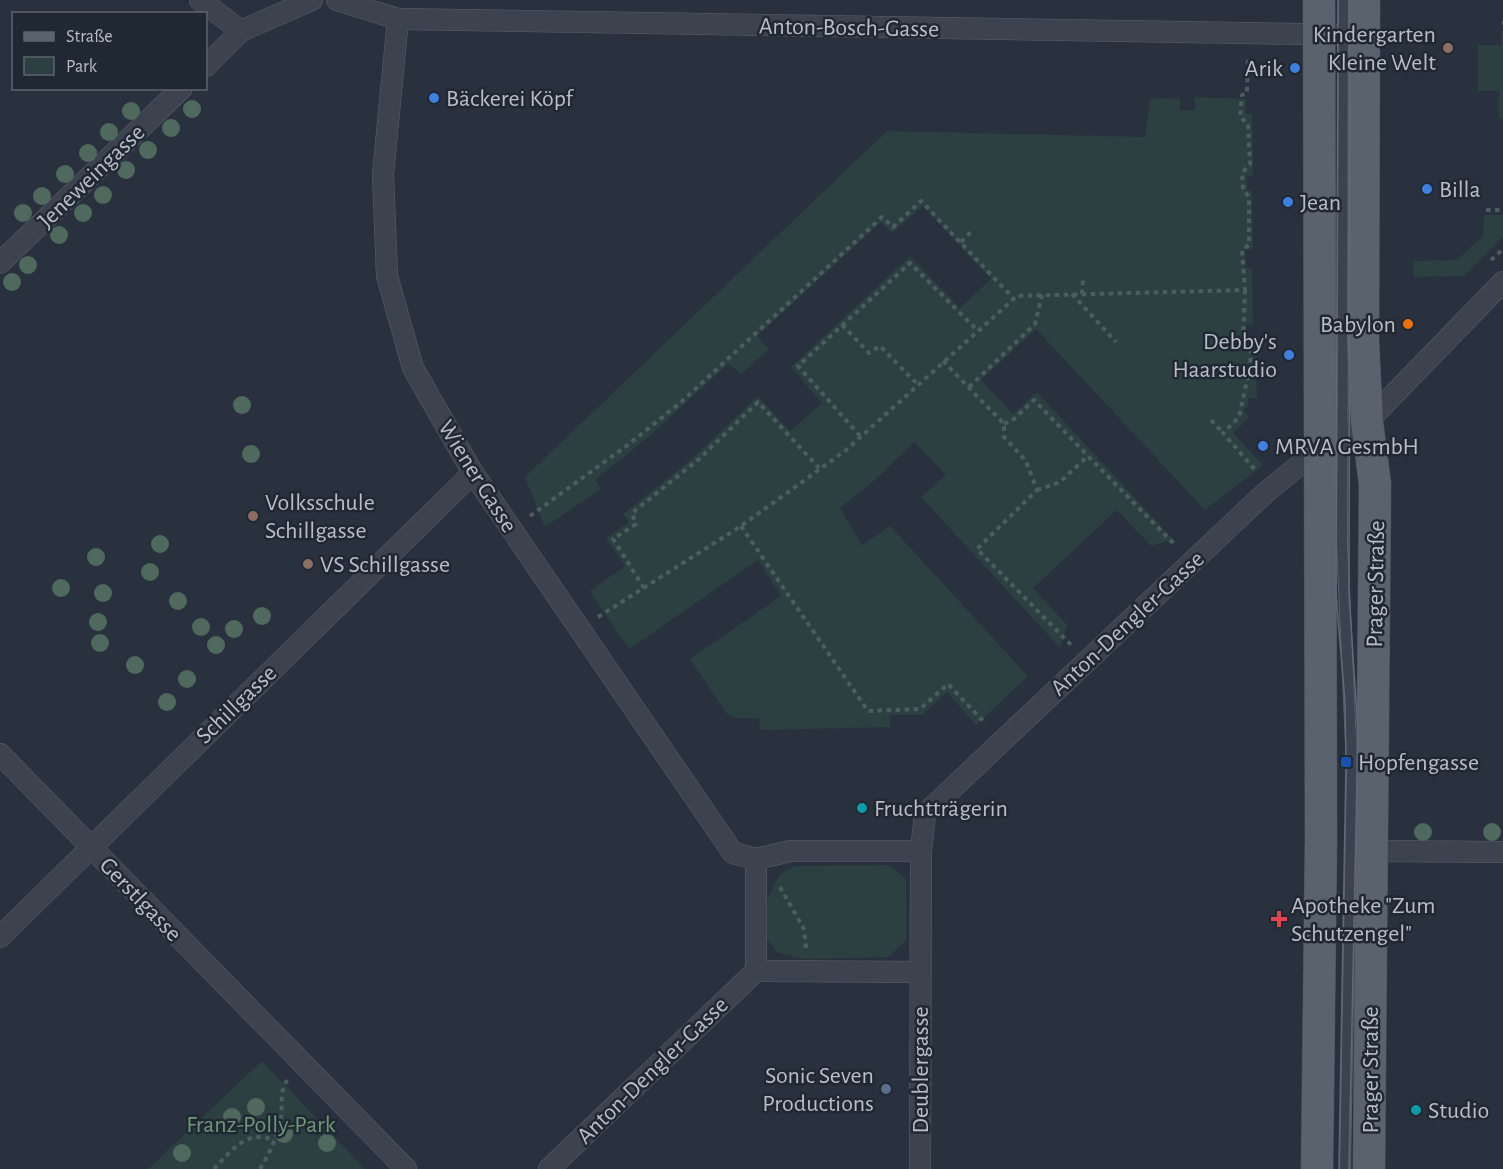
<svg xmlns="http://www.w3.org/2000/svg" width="1503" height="1169" font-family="'Alegreya Sans',sans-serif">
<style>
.green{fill:#2d4041}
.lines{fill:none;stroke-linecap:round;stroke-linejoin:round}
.lane-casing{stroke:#59616b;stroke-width:12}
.street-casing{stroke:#59616b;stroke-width:22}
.primary-casing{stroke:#454c57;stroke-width:33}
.path{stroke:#4c5d60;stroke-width:4;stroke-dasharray:4.5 4.5;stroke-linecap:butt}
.lane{stroke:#3c434e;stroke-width:10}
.street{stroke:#3c434e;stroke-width:21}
.primary{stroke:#5a626d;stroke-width:32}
.tram{stroke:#606976;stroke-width:1.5}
.tree{fill:#50695f}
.education-dot{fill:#8d6e63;stroke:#202833;stroke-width:2}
.shop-dot{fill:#3f7fe0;stroke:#202833;stroke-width:2}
.food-dot{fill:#e8710a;stroke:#202833;stroke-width:2}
.transit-dot{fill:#1a4fb4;stroke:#202833;stroke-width:2}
.culture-dot{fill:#0f9aa8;stroke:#202833;stroke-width:2}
.health-dot{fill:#e0444e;stroke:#202833;stroke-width:2}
.service-dot{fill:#5c6f8a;stroke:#202833;stroke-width:2}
.labels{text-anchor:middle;stroke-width:5;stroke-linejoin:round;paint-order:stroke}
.street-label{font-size:24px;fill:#b8bec8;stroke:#202833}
.poi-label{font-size:24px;fill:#b8bec8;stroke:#202833;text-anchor:start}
.park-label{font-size:24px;fill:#71977a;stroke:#202833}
</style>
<rect width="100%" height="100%" fill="#28313d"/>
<!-- green -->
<g class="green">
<polygon points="1501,31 1503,31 1503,118 1499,118 1499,91 1478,91 1478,45 1501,45"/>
<polygon points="1195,97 1246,99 1246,114 1252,114 1253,175 1247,176 1247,190 1252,191 1253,249 1245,250 1246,268 1252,268 1253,324 1246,325 1246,342 1255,342 1257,398 1248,398 1248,406 1243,410 1249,417 1233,433 1263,465 1205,510 1036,329 981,380 1013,414 1037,392 1173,539 1151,546 1117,510 1033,588 1067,625 1060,648 921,497 946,475 914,442 876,479 840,508 862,545 890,526 1028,676 976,725 947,692 922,715 890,715 890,727 760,730 759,718 735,718 727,714 690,659 781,596 758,560 629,649 590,591 625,566 606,538 629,522 623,514 693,458 758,396 790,431 822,403 791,367 910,256 960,308 991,279 923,206 892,233 881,222 757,336 769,349 741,374 728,364 653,433 595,480 601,489 545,527 525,477 887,131 1145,137 1150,98 1180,99 1180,110 1195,110"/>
<polygon points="1484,215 1503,215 1503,237 1464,276 1414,277 1413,261 1457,260 1483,236"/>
<polygon points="888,865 906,879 906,940 888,957 805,959 778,953 766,938 767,900 779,875 794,866"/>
<polygon points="262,1061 365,1169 148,1169 247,1075"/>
</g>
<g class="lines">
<!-- lane casing -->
<g class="lane-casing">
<polyline id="lane" points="1344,0 1342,544 1352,766 1345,1169"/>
</g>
<!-- street casing -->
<g class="street-casing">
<g id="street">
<polyline points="200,0 241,31"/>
<polyline points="337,0 398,19 1365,35"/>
<polyline points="398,19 383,174 387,276 413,368 473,473 733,853 756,859 790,851 921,851"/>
<polyline points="206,66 241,31 312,0"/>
<polyline points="0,263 182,88"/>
<polyline points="0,754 406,1169"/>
<polyline points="1372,851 1503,852"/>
<polyline points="0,937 473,473"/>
<polyline points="756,971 920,972"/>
<polyline points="756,971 756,859"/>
<polyline points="549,1169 756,971"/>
<polyline points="920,1169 921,851 925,814 1264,494 1319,449 1367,422 1503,282"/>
</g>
</g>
<!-- primary casing -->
<g class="primary-casing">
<g id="primary">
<polyline points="1364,0 1363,341 1367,422 1375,484 1369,1169"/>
<polyline points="1317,1169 1321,839 1319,0"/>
</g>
</g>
<!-- path -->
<g class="path">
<polyline points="1502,23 1503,23"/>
<polyline points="1486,210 1503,210"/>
<polyline points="961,242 971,232"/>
<polyline points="1491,260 1503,249"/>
<polyline points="1245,290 1243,343 1251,349 1250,367 1239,417 1223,433 1257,472"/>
<polyline points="1072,294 1116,342"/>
<polyline points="1082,294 1083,280"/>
<polyline points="842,325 869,353 880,346 917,384"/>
<polyline points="943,361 1004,424 1004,437 1026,461 1037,490 977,549 1071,645"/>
<polyline points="969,387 1035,324 1042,295"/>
<polyline points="1211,420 1223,433"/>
<polyline points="1004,424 1014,419 1034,400 1088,456"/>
<polyline points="860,436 798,366 910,263 978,331"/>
<polyline points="1037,490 1060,482 1088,456 1175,545"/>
<polyline points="530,516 625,447 680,403 882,217 893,227 921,201 1014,299"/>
<polyline points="741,526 868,711 920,709 948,684 986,724"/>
<polyline points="644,588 613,539 636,524 632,513 699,459 758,402 819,468"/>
<polyline points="598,617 741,526 845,451 1017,296 1245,290 1242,250 1249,245 1249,197 1243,189 1242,173 1250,164 1248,124 1240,117 1242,95 1247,93 1248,56"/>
<polyline points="780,887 804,929 806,948"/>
<path d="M214 1169C231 1151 246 1129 274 1140"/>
<path d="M260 1169C269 1154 277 1138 280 1121 284 1105 278 1093 288 1079"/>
</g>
<!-- lane -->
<use href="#lane" class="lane"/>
<!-- street -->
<use href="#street" class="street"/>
<!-- primary -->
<use href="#primary" class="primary"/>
<!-- tram -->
<g class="tram">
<polyline points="1338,0 1336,594 1345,702 1346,762 1339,1169"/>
<polyline points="1349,1169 1358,732 1349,594 1350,0"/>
</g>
</g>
<!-- trees -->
<g class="tree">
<circle cx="192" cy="109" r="9"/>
<circle cx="131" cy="111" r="9"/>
<circle cx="171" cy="128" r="9"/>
<circle cx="109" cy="132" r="9"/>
<circle cx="148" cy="150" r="9"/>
<circle cx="88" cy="153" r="9"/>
<circle cx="126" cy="170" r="9"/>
<circle cx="65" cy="174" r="9"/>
<circle cx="103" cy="195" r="9"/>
<circle cx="42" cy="196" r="9"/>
<circle cx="23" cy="213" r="9"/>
<circle cx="83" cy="213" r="9"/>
<circle cx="59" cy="235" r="9"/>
<circle cx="28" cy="265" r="9"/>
<circle cx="12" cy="282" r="9"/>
<circle cx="242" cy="405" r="9"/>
<circle cx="251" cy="454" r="9"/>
<circle cx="160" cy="544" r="9"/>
<circle cx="96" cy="557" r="9"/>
<circle cx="150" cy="572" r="9"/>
<circle cx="61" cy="588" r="9"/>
<circle cx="103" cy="593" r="9"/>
<circle cx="178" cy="601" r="9"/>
<circle cx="262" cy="616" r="9"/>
<circle cx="98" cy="622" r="9"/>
<circle cx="201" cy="627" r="9"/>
<circle cx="234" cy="629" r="9"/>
<circle cx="100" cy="643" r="9"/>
<circle cx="216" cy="645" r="9"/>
<circle cx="135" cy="665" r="9"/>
<circle cx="187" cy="679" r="9"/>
<circle cx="167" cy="702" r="9"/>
<circle cx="1423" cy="832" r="9"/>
<circle cx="1492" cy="832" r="9"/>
<circle cx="256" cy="1107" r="9"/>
<circle cx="232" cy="1117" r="9"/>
<circle cx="284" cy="1134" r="9"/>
<circle cx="327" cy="1143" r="9"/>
<circle cx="182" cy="1153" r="9"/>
</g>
<!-- markers -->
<g class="education-dot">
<circle cx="1448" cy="48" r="6"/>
<circle cx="253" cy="516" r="6"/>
<circle cx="308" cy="564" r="6"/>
</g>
<g class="shop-dot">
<circle cx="1295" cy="68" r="6"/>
<circle cx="434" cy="98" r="6"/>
<circle cx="1427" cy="189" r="6"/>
<circle cx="1288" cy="202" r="6"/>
<circle cx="1289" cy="355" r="6"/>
<circle cx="1263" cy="446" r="6"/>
</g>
<circle class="food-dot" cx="1408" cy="324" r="6"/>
<rect class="transit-dot" x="1340" y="756" width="12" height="12" rx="3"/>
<g class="culture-dot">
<circle cx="862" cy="808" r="6"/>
<circle cx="1416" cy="1110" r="6"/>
</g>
<path class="health-dot" d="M1276 910h6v6h6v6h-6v6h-6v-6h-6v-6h6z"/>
<circle class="service-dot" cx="886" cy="1089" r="6"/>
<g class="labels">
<!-- street labels -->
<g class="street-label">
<text transform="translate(849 27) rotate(1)" y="8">Anton-Bosch-Gasse</text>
<text transform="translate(91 176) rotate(-44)" y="8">Jeneweingasse</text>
<text transform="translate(478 476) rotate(58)" y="8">Wiener Gasse</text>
<text transform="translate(1375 584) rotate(-89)" y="8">Prager Straße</text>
<text transform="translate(1127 623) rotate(-43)" y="8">Anton-Dengler-Gasse</text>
<text transform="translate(236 704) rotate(-44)" y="8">Schillgasse</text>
<text transform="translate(141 899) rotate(46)" y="8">Gerstlgasse</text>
<text transform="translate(652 1070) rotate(-44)" y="8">Anton-Dengler-Gasse</text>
<text transform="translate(920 1070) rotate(-90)" y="8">Deublergasse</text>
<text transform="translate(1370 1070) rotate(-90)" y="8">Prager Straße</text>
</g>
<!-- poi labels -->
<g class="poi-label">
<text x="1436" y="42" text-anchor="end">Kindergarten<tspan x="1436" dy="28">Kleine Welt</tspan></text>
<text x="1283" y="76" text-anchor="end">Arik</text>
<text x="446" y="106">Bäckerei Köpf</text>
<text x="1439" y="197">Billa</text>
<text x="1300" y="210">Jean</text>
<text x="1396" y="332" text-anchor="end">Babylon</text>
<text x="1277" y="349" text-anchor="end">Debby's<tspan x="1277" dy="28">Haarstudio</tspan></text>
<text x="1275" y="454">MRVA GesmbH</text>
<text x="265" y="510">Volksschule<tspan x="265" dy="28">Schillgasse</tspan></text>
<text x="320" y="572">VS Schillgasse</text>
<text x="1358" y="770">Hopfengasse</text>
<text x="874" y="816">Fruchtträgerin</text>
<text x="1291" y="913">Apotheke "Zum<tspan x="1291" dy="28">Schutzengel"</tspan></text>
<text x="874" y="1083" text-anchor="end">Sonic Seven<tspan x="874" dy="28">Productions</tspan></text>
<text x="1428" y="1118">Studio</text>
</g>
<!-- park labels -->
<g class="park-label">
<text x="261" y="1132">Franz-Polly-Park</text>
</g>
</g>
<!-- legend -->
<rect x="12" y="12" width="195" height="78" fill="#202833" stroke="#5d646f" stroke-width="1.5"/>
<rect x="24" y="32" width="30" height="9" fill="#5a626d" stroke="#5d646f" stroke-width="1.5"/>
<text x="66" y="42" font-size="18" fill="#b8bec8">Straße</text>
<rect x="24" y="57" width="30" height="18" fill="#2d4041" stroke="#5d646f" stroke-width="1.5"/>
<text x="66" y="72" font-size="18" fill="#b8bec8">Park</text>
</svg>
